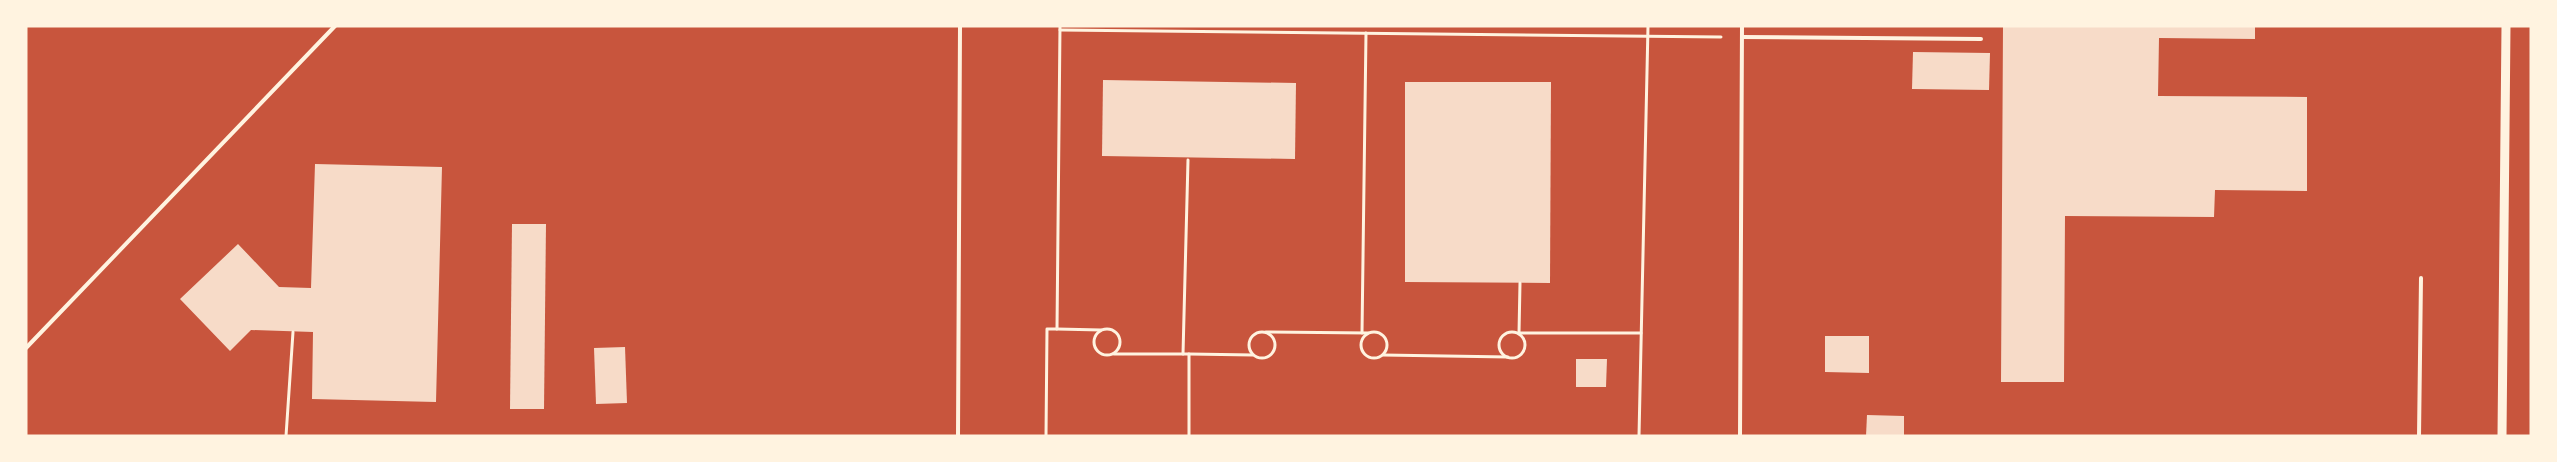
<svg xmlns="http://www.w3.org/2000/svg" width="2557" height="462" font-family="Rubik,sans-serif">
<style>
.building{fill:#f7dbc8}
.lines{fill:none;stroke-linecap:round;stroke-linejoin:round}
.path{stroke:#fff3e0;stroke-width:3}
.service{stroke:#fff3e0;stroke-width:4}
.tertiary{stroke:#fff3e0;stroke-width:9}
</style>
<rect width="100%" height="100%" fill="#c8553d"/>
<!-- building -->
<g class="building">
<polygon points="2003,26 2255,26 2255,39 2159,38 2158,96 2307,97 2307,191 2215,190 2214,217 2065,216 2064,382 2001,382"/>
<polygon points="1913,52 1990,53 1989,90 1912,89"/>
<polygon points="1103,80 1296,83 1295,159 1102,156"/>
<polygon points="1405,82 1551,82 1550,283 1405,282"/>
<polygon points="315,164 442,167 436,402 312,399 313,332 251,330 230,351 180,299 238,244 279,287 311,288"/>
<polygon points="512,224 546,224 544,409 510,409"/>
<polygon points="1825,336 1869,336 1869,373 1825,372"/>
<polygon points="625,347 627,403 596,404 594,348"/>
<polygon points="1576,359 1607,359 1606,387 1576,387"/>
<polygon points="1867,415 1904,416 1904,436 1866,436"/>
</g>
<g class="lines">
<!-- path -->
<g class="path">
<polyline points="1060,30 1721,37"/>
<polyline points="1188,160 1183,354 1189,354 1189,436"/>
<polyline points="1520,283 1519,333 1641,333"/>
<circle cx="1107" cy="342" r="13"/>
<polyline points="1057,329 1101,330"/>
<circle cx="1262" cy="345" r="13"/>
<circle cx="1512" cy="345" r="13"/>
<circle cx="1374" cy="345" r="13"/>
<polyline points="1266,332 1368,333"/>
<polyline points="1362,333 1366,33"/>
<polyline points="1114,354 1183,354"/>
<polyline points="1189,354 1253,355"/>
<polyline points="1383,355 1508,357"/>
<polyline points="286,436 293,332"/>
<polyline points="1046,436 1047,329 1057,329 1060,26"/>
<polyline points="1639,436 1648,26"/>
</g>
<!-- service -->
<g class="service">
<polyline points="1742,37 1981,39"/>
<polyline points="26,348 335,26"/>
<polyline points="958,436 960,26"/>
<polyline points="1740,436 1742,26"/>
<polyline points="2419,436 2421,278"/>
</g>
<!-- tertiary -->
<polyline class="tertiary" points="2502,436 2506,26"/>
</g>
<!-- border -->
<rect width="2557" height="462" fill="none" stroke="#fff3e0" stroke-width="55"/>
</svg>
